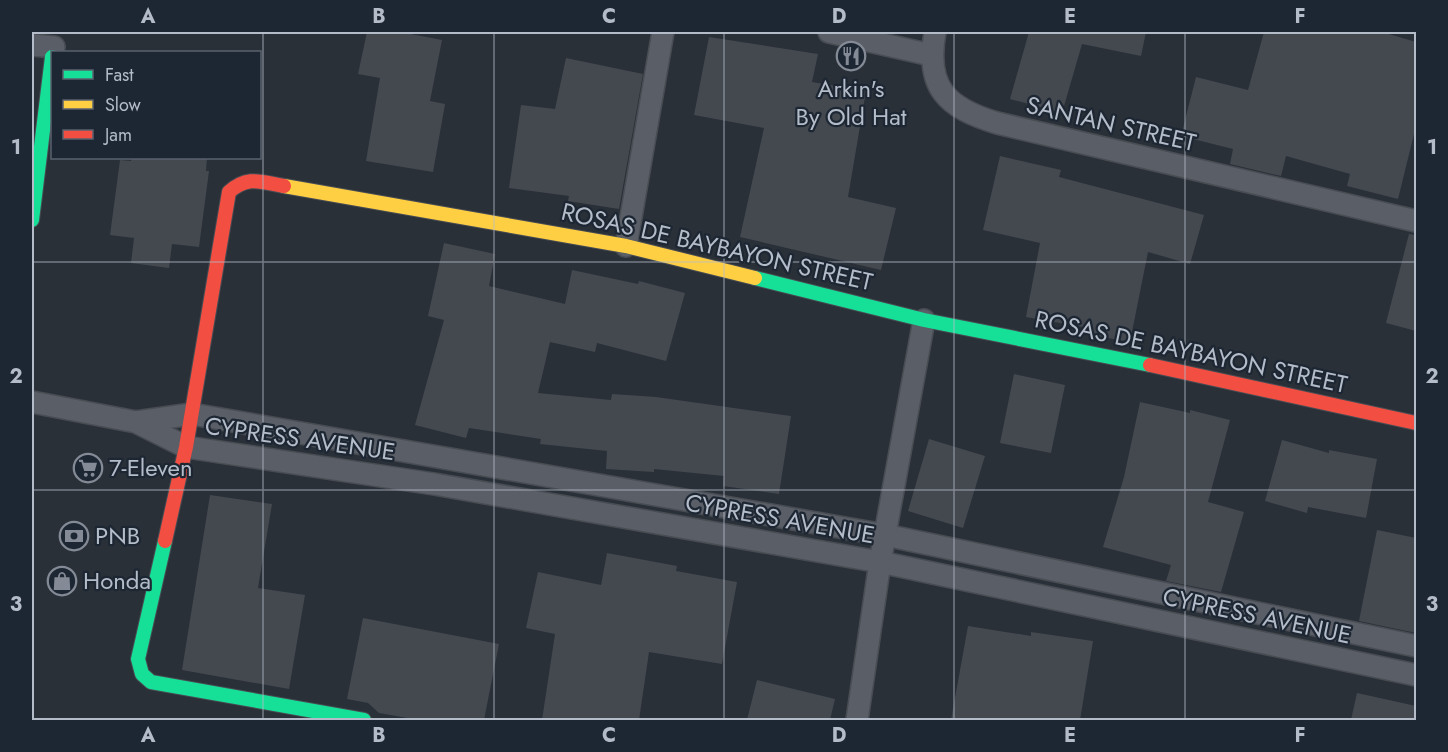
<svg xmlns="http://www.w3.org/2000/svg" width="1448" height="752" font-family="Jost,sans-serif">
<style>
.building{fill:#444950}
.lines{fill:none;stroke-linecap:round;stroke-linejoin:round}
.street-casing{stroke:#484c53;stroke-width:24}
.fast-casing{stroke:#484c53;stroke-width:16}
.slow-casing{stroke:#484c53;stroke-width:16}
.jam-casing{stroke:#484c53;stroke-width:16}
.street{stroke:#5a5e66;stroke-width:21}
.fast{stroke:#16e098;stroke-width:14}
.slow{stroke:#ffcf43;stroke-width:14}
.jam{stroke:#f24e42;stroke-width:14}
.grid{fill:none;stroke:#b4bcc9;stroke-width:1.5;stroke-opacity:0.55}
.labels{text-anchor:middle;stroke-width:4.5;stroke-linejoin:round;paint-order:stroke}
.poi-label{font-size:24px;fill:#b4bcc9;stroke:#1d2633;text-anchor:start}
.street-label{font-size:24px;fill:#b4bcc9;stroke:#1d2633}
.neatline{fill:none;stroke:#b4bcc9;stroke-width:2}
.grid-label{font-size:20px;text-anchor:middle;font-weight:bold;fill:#b4bcc9}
</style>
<rect width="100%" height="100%" fill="#2a3038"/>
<!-- building -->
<g class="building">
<polygon points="367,32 400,32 442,40 430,101 445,104 433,172 366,161 380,78 358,74"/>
<polygon points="1029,32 1146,32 1141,56 1082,44 1062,113 1010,99"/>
<polygon points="1264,32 1382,32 1416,42 1416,126 1398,199 1347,186 1350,174 1286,156 1281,176 1230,164 1233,149 1181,136 1196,77 1248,90"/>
<polygon points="709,37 818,54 812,82 866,91 848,197 896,208 881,270 740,237 764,128 694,115"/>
<polygon points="566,58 643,74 619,209 568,201 569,196 509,188 521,105 555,109"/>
<polygon points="1000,156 1061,170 1059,177 1204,215 1190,264 1148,252 1130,342 1087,334 1088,328 1026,317 1040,243 983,230"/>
<polygon points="131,158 207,158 206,171 209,171 199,247 172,244 169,268 131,263 134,238 110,235 120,160 131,161"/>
<polygon points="1409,234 1416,235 1416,331 1386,323"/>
<polygon points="444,243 495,254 489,286 565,304 572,270 638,284 639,281 685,293 666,361 597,343 595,352 550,342 538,393 611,400 612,394 656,397 791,416 779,494 723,486 724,476 654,469 654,472 606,469 607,451 540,444 541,439 469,428 466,438 415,425 444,320 428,316"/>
<polygon points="1014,374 1065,385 1051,453 1000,443"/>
<polygon points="1140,402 1190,413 1190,410 1230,420 1208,502 1244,512 1221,592 1166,581 1171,565 1103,547 1124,477"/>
<polygon points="929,439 985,456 963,528 908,511"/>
<polygon points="1282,440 1329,453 1329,450 1377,459 1366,518 1308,507 1307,513 1265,501"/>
<polygon points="210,495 272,504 258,588 305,595 289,689 182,670"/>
<polygon points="1377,530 1416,538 1416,633 1359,621"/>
<polygon points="607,553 677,566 676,571 737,582 722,664 649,652 639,720 542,720 555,634 526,628 538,572 601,585"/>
<polygon points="363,618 499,644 484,720 419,720 379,713 368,703 347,699"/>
<polygon points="968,626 1031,636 1031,632 1093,641 1080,720 951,720"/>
<polygon points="757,680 835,699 830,720 747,720"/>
<polygon points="1357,693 1416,706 1416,720 1351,720"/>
</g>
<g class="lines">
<!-- street casing -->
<g class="street-casing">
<g id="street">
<polyline points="829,32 931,55"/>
<path d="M935 32C925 88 947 108 997 123L1416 221"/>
<polyline points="32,45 54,47"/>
<polyline points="626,246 663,32"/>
<polyline points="32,402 136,422 186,447 434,484 880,562 1416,675"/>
<polyline points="136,422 192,414 885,535 1416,646"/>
<polyline points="857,720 880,562 924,320"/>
</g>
</g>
<!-- fast casing -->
<g class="fast-casing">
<g id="fast">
<polyline points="32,220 52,57"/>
<polyline points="755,278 924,320 1150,365"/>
<polyline points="165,541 138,659 142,674 151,682 364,720"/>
</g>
</g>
<!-- slow casing -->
<g class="slow-casing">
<polyline id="slow" points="284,186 626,246 755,278"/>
</g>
<!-- jam casing -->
<g class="jam-casing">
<g id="jam">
<polyline points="1150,365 1416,423"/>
<path d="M165 541 186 447 229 192C248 175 261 182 284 186"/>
</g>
</g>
<!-- street -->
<use href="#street" class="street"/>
<!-- fast -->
<use href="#fast" class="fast"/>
<!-- slow -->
<use href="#slow" class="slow"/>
<!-- jam -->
<use href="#jam" class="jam"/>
</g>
<!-- grid -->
<path class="grid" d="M263 32V720M494 32V720M724 32V720M954 32V720M1185 32V720M32 262H1416M32 490H1416"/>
<!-- icons -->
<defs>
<g id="restaurant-ring" transform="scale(1.5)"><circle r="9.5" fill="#1d2633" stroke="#848b96" stroke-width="1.5"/><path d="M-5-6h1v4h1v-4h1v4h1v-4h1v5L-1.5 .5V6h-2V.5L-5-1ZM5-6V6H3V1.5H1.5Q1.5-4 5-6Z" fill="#848b96"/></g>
<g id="supermarket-ring" transform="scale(1.5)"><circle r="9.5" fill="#1d2633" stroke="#848b96" stroke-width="1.5"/><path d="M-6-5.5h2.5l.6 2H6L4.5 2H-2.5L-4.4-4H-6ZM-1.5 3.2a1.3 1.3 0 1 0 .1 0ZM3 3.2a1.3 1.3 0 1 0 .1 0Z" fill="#848b96"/></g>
<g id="bank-ring" transform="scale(1.5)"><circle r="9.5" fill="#1d2633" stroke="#848b96" stroke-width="1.5"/><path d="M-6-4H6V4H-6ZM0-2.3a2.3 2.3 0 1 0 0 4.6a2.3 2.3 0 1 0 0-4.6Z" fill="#848b96"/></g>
<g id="shop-ring" transform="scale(1.5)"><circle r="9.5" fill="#1d2633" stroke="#848b96" stroke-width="1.5"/><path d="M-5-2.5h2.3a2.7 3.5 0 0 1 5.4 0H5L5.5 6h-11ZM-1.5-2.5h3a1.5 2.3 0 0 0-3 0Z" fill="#848b96"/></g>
</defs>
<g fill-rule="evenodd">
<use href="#restaurant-ring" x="851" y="56"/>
<use href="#supermarket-ring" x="88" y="468"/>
<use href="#bank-ring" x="74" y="536"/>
<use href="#shop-ring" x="62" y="581"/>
</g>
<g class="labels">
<!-- poi labels -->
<g class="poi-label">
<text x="851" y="97" text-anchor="middle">Arkin's<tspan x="851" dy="28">By Old Hat</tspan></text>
<text x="109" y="476">7-Eleven</text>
<text x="95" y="544">PNB</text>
<text x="83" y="589">Honda</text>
</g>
<!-- street labels -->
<g class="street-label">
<text transform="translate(1111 124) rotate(13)" y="8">SANTAN STREET</text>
<text transform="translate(717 247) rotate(13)" y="8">ROSAS DE BAYBAYON STREET</text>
<text transform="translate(1191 352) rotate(12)" y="8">ROSAS DE BAYBAYON STREET</text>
<text transform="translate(300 439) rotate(8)" y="8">CYPRESS AVENUE</text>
<text transform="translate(780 519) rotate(10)" y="8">CYPRESS AVENUE</text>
<text transform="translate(1257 616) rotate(12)" y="8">CYPRESS AVENUE</text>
</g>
</g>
<!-- border -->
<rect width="1448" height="752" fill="none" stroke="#1d2633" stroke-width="66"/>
<!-- legend -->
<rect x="51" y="51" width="210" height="108" fill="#1d2633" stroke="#59626f" stroke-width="1.5"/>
<rect x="63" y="70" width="30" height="9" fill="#16e098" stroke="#59626f" stroke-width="1.5"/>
<text x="105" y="81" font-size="18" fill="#b4bcc9">Fast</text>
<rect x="63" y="100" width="30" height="9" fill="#ffcf43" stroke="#59626f" stroke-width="1.5"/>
<text x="105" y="111" font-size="18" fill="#b4bcc9">Slow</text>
<rect x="63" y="130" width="30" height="9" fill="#f24e42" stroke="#59626f" stroke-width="1.5"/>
<text x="105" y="141" font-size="18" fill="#b4bcc9">Jam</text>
<rect x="33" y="33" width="1382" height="686" class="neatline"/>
<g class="grid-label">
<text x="148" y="23">A</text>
<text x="379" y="23">B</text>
<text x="609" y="23">C</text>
<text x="839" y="23">D</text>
<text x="1070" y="23">E</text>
<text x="1300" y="23">F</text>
<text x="16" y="154">1</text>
<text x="1432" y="154">1</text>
<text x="16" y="383">2</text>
<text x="1432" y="383">2</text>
<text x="16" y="611">3</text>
<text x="1432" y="611">3</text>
<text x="148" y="742">A</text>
<text x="379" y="742">B</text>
<text x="609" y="742">C</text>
<text x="839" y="742">D</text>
<text x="1070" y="742">E</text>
<text x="1300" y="742">F</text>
</g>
</svg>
